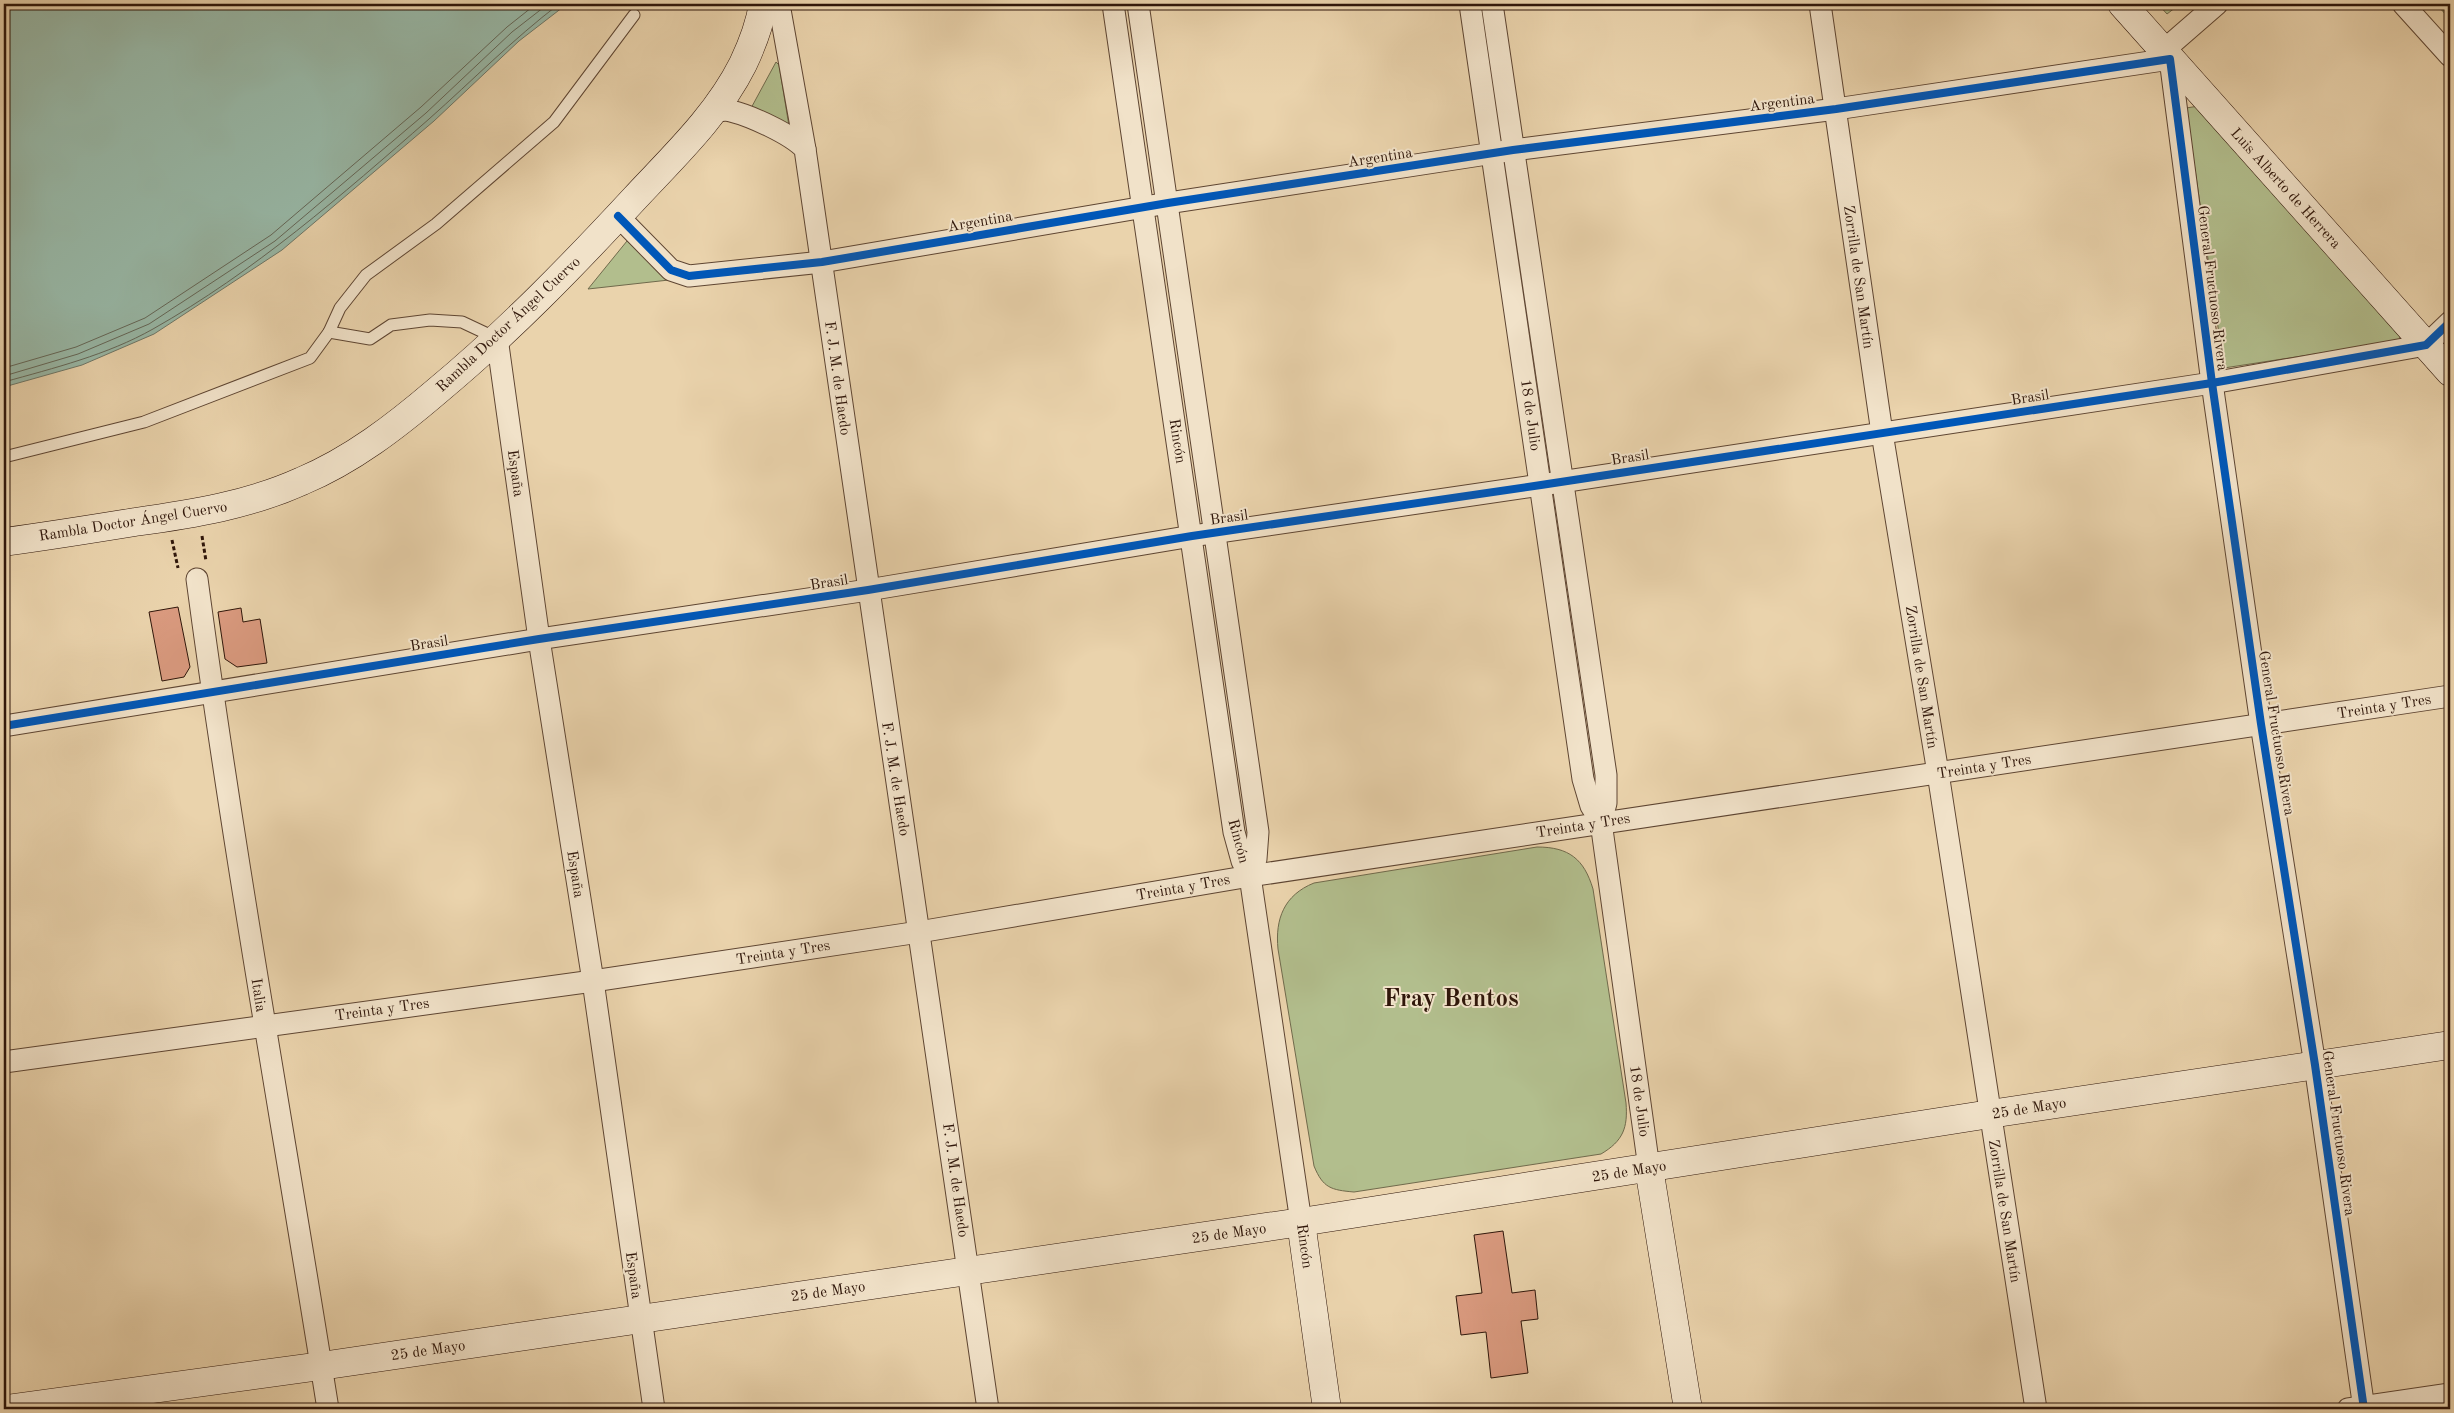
<svg xmlns="http://www.w3.org/2000/svg" width="2454" height="1413" font-family="'Old Standard TT',serif">
<style>
.green{fill:#b2be8d;stroke:#706a4c}
.water{fill:#98b8a7;stroke:#6e7768}
.lines{fill:none;stroke-linecap:round;stroke-linejoin:round}
.shore{stroke:#646758;stroke-width:1}
.building{fill:#da9a7f;stroke:#2f160a}
.lane-casing{stroke:#5e4532;stroke-width:13}
.street-casing{stroke:#5e4532;stroke-width:23}
.secondary-casing{stroke:#2f160a;stroke-width:29}
.path{stroke:#2f160a;stroke-width:3;stroke-dasharray:4 2.5;stroke-linecap:butt}
.lane{stroke:#f1e2c9;stroke-width:11}
.street{stroke:#f1e2c9;stroke-width:21}
.secondary{stroke:#f1e2c9;stroke-width:28}
.cycleway-casing{stroke:#f1e2c9;stroke-width:11}
.cycleway{stroke:#0057b8;stroke-width:8}
.labels{text-anchor:middle;stroke-width:4;stroke-linejoin:round;paint-order:stroke}
.street-label{font-size:15px;fill:#2f160a;stroke:#f1e2c9}
.town-label{font-size:25px;font-weight:bold;fill:#2f160a;stroke:#f1e2c9}
</style>
<rect width="100%" height="100%" fill="#ead3ac"/>
<filter id="stains"><feTurbulence type="fractalNoise" baseFrequency=".004" numOctaves="4"/><feColorMatrix values="0 0 0 0 .2 0 0 0 0 .09 0 0 0 0 .02 0 0 0 .5 -.17"/></filter>
<radialGradient id="worn" r=".72"><stop offset=".6" stop-color="#630" stop-opacity="0"/><stop offset="1" stop-color="#630" stop-opacity=".3"/></radialGradient>
<!-- green -->
<g class="green">
<polygon points="2158,4 2180,4 2167,14"/>
<polygon points="2436,4 2450,4 2450,19"/>
<polygon points="776,62 779,65 789,126 750,110"/>
<polygon points="2199,106 2399,329 2400,341 2224,368 2186,108"/>
<polygon points="627,241 669,280 588,289"/>
<path d="M1537 847C1569 847 1584 859 1593 889L1626 1103C1628 1128 1623 1141 1601 1154L1354 1192C1331 1190 1323 1188 1314 1166L1278 949C1275 919 1284 895 1314 883Z"/>
</g>
<!-- water -->
<polygon class="water" points="4,4 567,4 519,41 434,121 282,250 154,334 82,365 4,387"/>
<g class="lines">
<!-- shore -->
<g class="shore">
<polyline points="4,368 76,347 145,318 271,235 421,107 507,27 536,4"/>
<polyline points="4,376 78,354 149,324 275,241 426,113 512,32 548,4"/>
<path d="M4 382C54 368 107 355 153 329 254 272 342 195 429 119 473 80 512 40 559 4"/>
</g>
</g>
<!-- building -->
<g class="building">
<polygon points="178,607 190,667 184,677 162,681 149,612"/>
<polygon points="241,608 243,622 260,619 267,663 237,667 225,659 218,612"/>
<polygon points="1503,1231 1512,1293 1535,1290 1538,1319 1521,1321 1528,1373 1491,1378 1486,1332 1461,1335 1456,1296 1482,1293 1474,1235"/>
</g>
<g class="lines">
<!-- lane casing -->
<g class="lane-casing">
<g id="lane">
<polyline points="329,332 370,339 391,325 430,320 462,322 496,338"/>
<polyline points="4,457 144,422 310,358 329,332 340,308 366,275 436,224 554,122 634,15"/>
</g>
</g>
<!-- street casing -->
<g class="street-casing">
<g id="street">
<polyline points="779,4 805,149"/>
<polyline points="1113,4 1234,832 1242,861 1250,876 1301,1222"/>
<polyline points="1138,4 1258,832 1256,859 1250,876"/>
<polyline points="1470,4 1583,779 1591,806 1601,822"/>
<polyline points="1492,4 1606,775 1606,803 1601,822 1649,1168"/>
<polyline points="1820,4 1882,433 1938,773 2036,1409"/>
<polyline points="2403,4 2450,56"/>
<polyline points="2163,51 2217,4"/>
<path d="M712 112C718 111 725 109 731 111 751 116 791 134 805 149L988 1409"/>
<polyline points="618,216 671,270 689,276 822,262 1168,203 1513,150 1836,109 2170,59 2212,383 2261,724 2315,1065 2364,1409"/>
<polyline points="497,338 539,639 593,981 654,1409"/>
<path d="M197 579C234 857 284 1132 328 1409"/>
<polyline points="4,726 539,639 868,590 1192,536 1541,485 2212,383 2426,345 2450,322"/>
<polyline points="4,1062 593,981 919,932 1250,876 2450,696"/>
<polyline points="2348,1409 2450,1394"/>
</g>
</g>
<!-- secondary casing -->
<g class="secondary-casing">
<g id="secondary">
<polyline points="2122,4 2450,372"/>
<path d="M4 542C48 536 92 529 135 522 193 514 249 505 302 481 352 460 396 426 437 391 508 332 572 266 635 198 673 157 717 116 743 64 752 45 760 24 763 4"/>
<polyline points="1649,1168 1688,1409"/>
<polyline points="1301,1222 1327,1409"/>
<polyline points="6,1409 321,1366 1301,1222 1990,1114 2450,1045"/>
</g>
</g>
<!-- path -->
<g class="path">
<polyline points="202,536 206,561"/>
<polyline points="172,540 178,568"/>
</g>
<!-- lane -->
<use href="#lane" class="lane"/>
<!-- street -->
<use href="#street" class="street"/>
<!-- secondary -->
<use href="#secondary" class="secondary"/>
<!-- cycleway casing -->
<g class="cycleway-casing">
<g id="cycleway">
<polyline points="618,216 671,270 689,276 822,262 1168,203 1513,150 1836,109 2170,59 2212,383 2261,724 2315,1065 2364,1409"/>
<polyline points="4,726 539,639 868,590 1192,536 1541,485 2212,383 2426,345 2450,322"/>
</g>
</g>
<!-- cycleway -->
<use href="#cycleway" class="cycleway"/>
</g>
<g class="labels">
<!-- street labels -->
<g class="street-label">
<text transform="translate(1782 102) rotate(-7)" y="5">Argentina</text>
<text transform="translate(1380 157) rotate(-9)" y="5">Argentina</text>
<text transform="translate(2286 188) rotate(48)" y="5">Luis Alberto de Herrera</text>
<text transform="translate(980 221) rotate(-10)" y="5">Argentina</text>
<text transform="translate(1859 277) rotate(82)" y="5">Zorrilla de San Martín</text>
<text transform="translate(2213 288) rotate(83)" y="5">General Fructuoso Rivera</text>
<text transform="translate(508 324) rotate(-43)" y="5">Rambla Doctor Ángel Cuervo</text>
<text transform="translate(838 378) rotate(82)" y="5">F. J. M. de Haedo</text>
<text transform="translate(2030 397) rotate(-9)" y="5">Brasil</text>
<text transform="translate(1531 415) rotate(82)" y="5">18 de Julio</text>
<text transform="translate(1178 441) rotate(81)" y="5">Rincón</text>
<text transform="translate(1630 457) rotate(-9)" y="5">Brasil</text>
<text transform="translate(516 473) rotate(82)" y="5">España</text>
<text transform="translate(1229 517) rotate(-8)" y="5">Brasil</text>
<text transform="translate(133 521) rotate(-9)" y="5">Rambla Doctor Ángel Cuervo</text>
<text transform="translate(829 582) rotate(-9)" y="5">Brasil</text>
<text transform="translate(429 643) rotate(-9)" y="5">Brasil</text>
<text transform="translate(1922 677) rotate(81)" y="5">Zorrilla de San Martín</text>
<text transform="translate(2384 706) rotate(-9)" y="5">Treinta y Tres</text>
<text transform="translate(2277 733) rotate(81)" y="5">General Fructuoso Rivera</text>
<text transform="translate(1984 766) rotate(-9)" y="5">Treinta y Tres</text>
<text transform="translate(896 779) rotate(81)" y="5">F. J. M. de Haedo</text>
<text transform="translate(1583 825) rotate(-9)" y="5">Treinta y Tres</text>
<text transform="translate(1239 841) rotate(75)" y="5">Rincón</text>
<text transform="translate(576 874) rotate(81)" y="5">España</text>
<text transform="translate(1183 887) rotate(-10)" y="5">Treinta y Tres</text>
<text transform="translate(783 952) rotate(-9)" y="5">Treinta y Tres</text>
<text transform="translate(259 995) rotate(81)" y="5">Italia</text>
<text transform="translate(382 1009) rotate(-8)" y="5">Treinta y Tres</text>
<text transform="translate(1640 1101) rotate(82)" y="5">18 de Julio</text>
<text transform="translate(2029 1108) rotate(-9)" y="5">25 de Mayo</text>
<text transform="translate(2339 1133) rotate(82)" y="5">General Fructuoso Rivera</text>
<text transform="translate(1629 1171) rotate(-9)" y="5">25 de Mayo</text>
<text transform="translate(956 1180) rotate(82)" y="5">F. J. M. de Haedo</text>
<text transform="translate(2005 1211) rotate(81)" y="5">Zorrilla de San Martín</text>
<text transform="translate(1229 1233) rotate(-8)" y="5">25 de Mayo</text>
<text transform="translate(1305 1246) rotate(82)" y="5">Rincón</text>
<text transform="translate(634 1275) rotate(82)" y="5">España</text>
<text transform="translate(828 1291) rotate(-8)" y="5">25 de Mayo</text>
<text transform="translate(428 1350) rotate(-8)" y="5">25 de Mayo</text>
</g>
<!-- town labels -->
<g class="town-label">
<text x="1451" y="1006">Fray Bentos</text>
</g>
</g>
<!-- margin -->
<rect width="2454" height="1413" fill="none" stroke="#ead3ac" stroke-width="20"/>
<rect x="5" y="5" width="2444" height="1403" fill="none" stroke="#2f160a" stroke-width="2.5"/>
<rect x="10" y="10" width="2434" height="1393" fill="none" stroke="#2f160a"/>
<rect width="100%" height="100%" filter="url(#stains)"/>
<rect width="100%" height="100%" fill="url(#worn)"/>
</svg>
